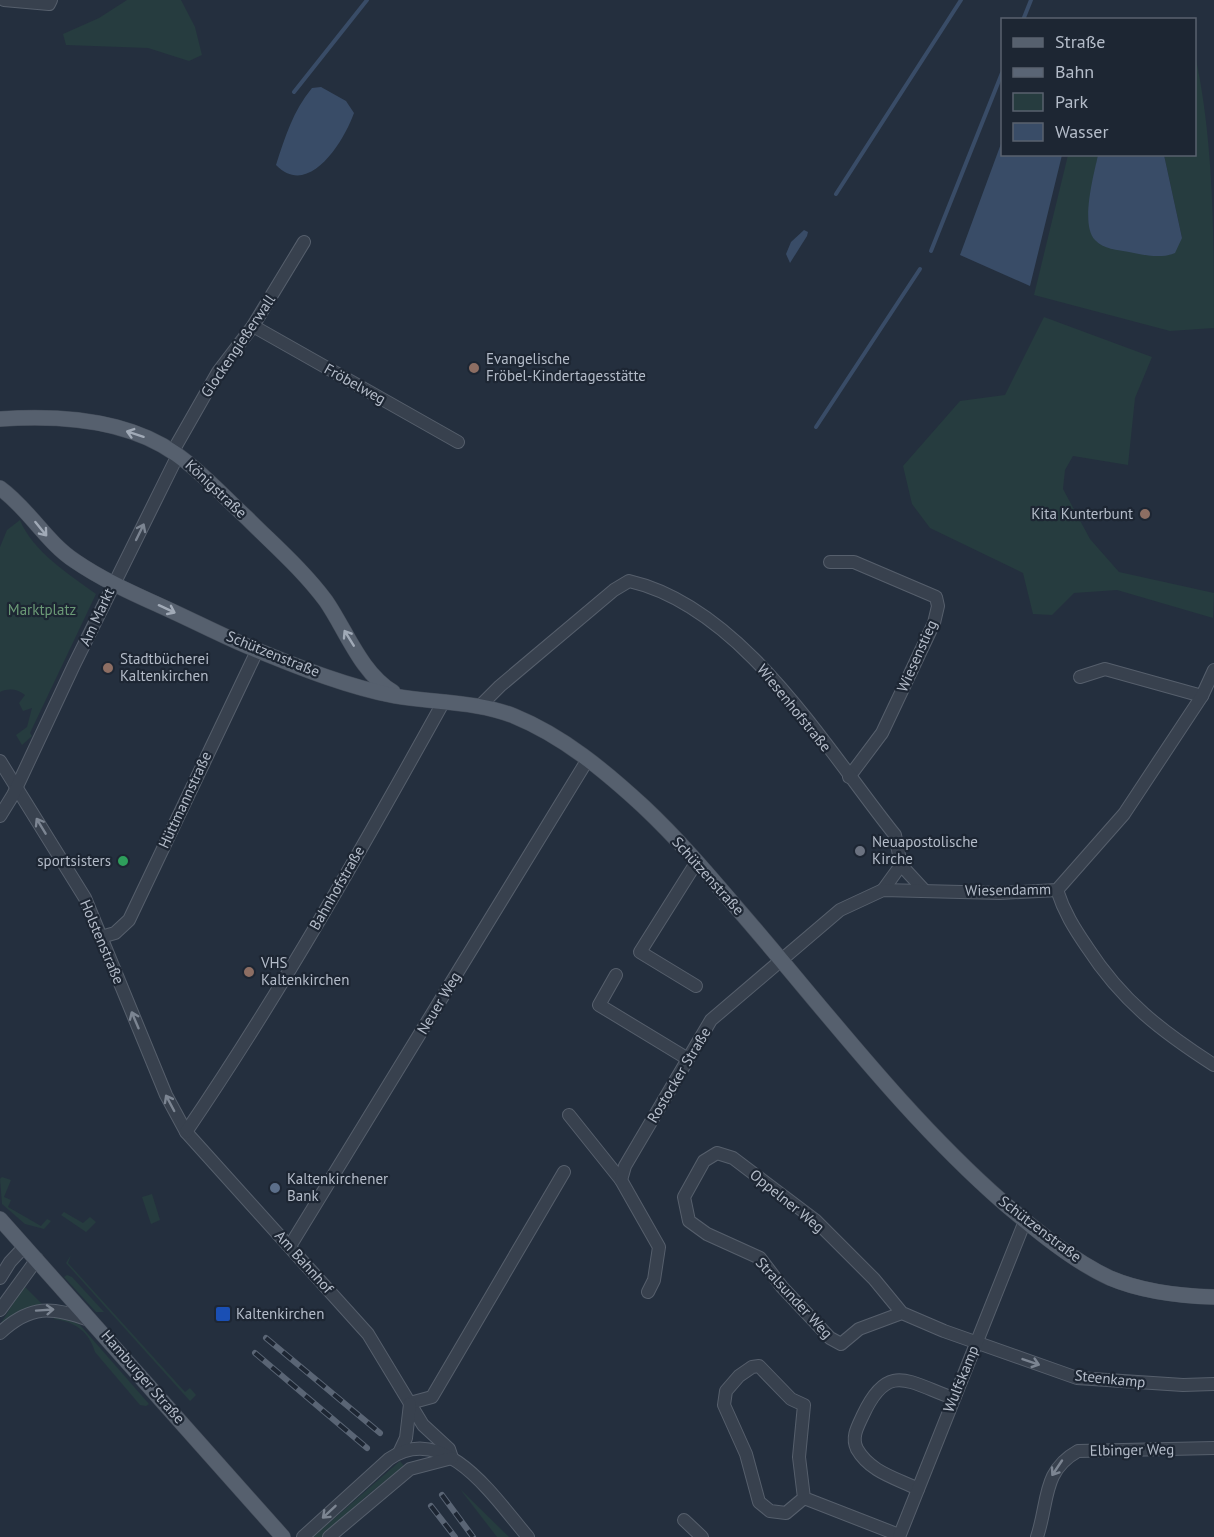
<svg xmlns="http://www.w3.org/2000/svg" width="1214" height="1537" font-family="'PT Sans',sans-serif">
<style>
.green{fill:#263c3f}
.water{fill:#394c67}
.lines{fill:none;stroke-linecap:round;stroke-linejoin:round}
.stream{stroke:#394c67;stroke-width:4}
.minor-casing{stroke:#565f6c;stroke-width:14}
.major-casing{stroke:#414a57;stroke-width:16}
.minor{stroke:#38414e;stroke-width:12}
.major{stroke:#56606e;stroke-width:15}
.rail-casing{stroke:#5a6575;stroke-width:6}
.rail{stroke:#1d2633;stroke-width:4;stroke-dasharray:11;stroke-linecap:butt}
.oneway{stroke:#a1aab7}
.oneway2{stroke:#7c8592}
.education-dot{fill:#8d6e63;stroke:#1d2633;stroke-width:2}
.worship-dot{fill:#6b7280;stroke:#1d2633;stroke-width:2}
.leisure-dot{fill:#2e9e5b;stroke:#1d2633;stroke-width:2}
.service-dot{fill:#5c6f8a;stroke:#1d2633;stroke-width:2}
.transit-dot{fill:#1a4fb4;stroke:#1d2633;stroke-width:2}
.labels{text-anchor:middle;stroke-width:4.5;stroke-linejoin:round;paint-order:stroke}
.street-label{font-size:15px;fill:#b4bcc9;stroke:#1d2633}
.poi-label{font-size:15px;fill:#b4bcc9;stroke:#1d2633;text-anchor:start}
.park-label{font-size:15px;fill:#6b9a76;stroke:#1d2633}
</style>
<rect width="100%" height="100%" fill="#242f3e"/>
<!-- green -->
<g class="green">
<polygon points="127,0 181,0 195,27 202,55 189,61 148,48 66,45 63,34 99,18"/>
<path d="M1195 55C1214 141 1214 237 1214 328L1170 331 1034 295 1068 155H1098L1089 209 1182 238 1164 155 1194 154Z"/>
<polygon points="1044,317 1152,357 1135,398 1128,465 1073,456 1065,470 1063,489 1090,539 1119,572 1214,593 1213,618 1117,590 1074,593 1052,615 1033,614 1023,573 930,528 912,504 903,466 960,401 1005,395"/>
<path d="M20 520C33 552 69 574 96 594L30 733 32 736 22 745 16 735 27 727 32 708 23 711 19 703 25 695C17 689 9 688 0 692V547L7 530Z"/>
<polygon points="2,1177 11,1180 4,1197 11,1200 8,1207 41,1226 47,1219 51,1221 44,1229 25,1224 2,1204 0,1179"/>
<polygon points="152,1194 160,1220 151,1224 142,1197"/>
<polygon points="64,1212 83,1223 90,1217 96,1222 86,1232 61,1215"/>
<polygon points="71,1255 68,1263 185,1392 190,1388 196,1395 190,1401 66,1263"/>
<polygon points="67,1275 72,1277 104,1312 96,1312 64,1277"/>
<polygon points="24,1286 43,1305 2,1325 1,1323"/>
<path d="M53 1315 67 1317 80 1325 149 1404 146 1406 140 1405 95 1352C89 1332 76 1322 54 1319Z"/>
<polygon points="400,1461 404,1466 365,1497 328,1533 323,1537 313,1537"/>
<polygon points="460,1489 509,1537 497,1537"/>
</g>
<!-- water -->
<g class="water">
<path d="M321 87 346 101 354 113C344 141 309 199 276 165 285 137 293 111 312 88Z"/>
<polygon points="1002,141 1002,154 1062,155 1030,286 960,255"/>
<path d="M1098 155H1164L1182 238 1175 253C1161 259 1144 255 1129 252 1118 250 1103 249 1095 240 1080 225 1094 174 1098 155Z"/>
<polygon points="804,230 808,232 807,236 790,263 786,254 791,242"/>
</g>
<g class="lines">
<!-- stream -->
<g class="stream">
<polyline points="1023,20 1031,0"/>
<polyline points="294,92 367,0"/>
<polyline points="836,194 961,0"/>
<polyline points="931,251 1002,73"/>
<polyline points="816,427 920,269"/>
</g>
<!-- minor casing -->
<g class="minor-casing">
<g id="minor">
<polyline points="4,0 49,4 51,0"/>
<polyline points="253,326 458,442"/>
<polyline points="173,451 218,372 253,326 304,242"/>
<polyline points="830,562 854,562 936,597 938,606 934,623 882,733 849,777"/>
<polyline points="1080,677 1105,669 1202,696"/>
<path d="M480 706 500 686 614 590 629 581C743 607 826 749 895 835L901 865 924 890"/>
<polyline points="0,761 85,898 166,1095 186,1132 368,1334 423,1425 449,1449 452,1458"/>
<polyline points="0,816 13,795 74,665 178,455"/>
<polyline points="883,890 901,865"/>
<path d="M1057 890C1064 912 1074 928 1087 947 1122 1001 1161 1031 1214 1065"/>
<polyline points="101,937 115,933 129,920 257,651"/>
<polyline points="616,975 599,1005 688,1059"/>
<polyline points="696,986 640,952 696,863"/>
<polyline points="569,1115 621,1180"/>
<path d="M186 1132C280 994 363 847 444 701"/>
<polyline points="290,1246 588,759"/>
<polyline points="0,1278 10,1262 25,1246"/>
<polyline points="648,1292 654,1280 659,1247 621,1180 625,1166 711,1020 840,910 883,890 1000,893 1057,890 1124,814 1202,696 1214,670"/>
<polyline points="0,1310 37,1259"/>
<polyline points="902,1313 874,1279 815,1220 733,1158 717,1153 704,1161 684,1197 689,1221 707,1234 760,1258 782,1287 830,1338 841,1344 859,1329 902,1313 944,1331 1077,1378 1183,1385 1214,1384"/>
<path d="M0 1333C31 1304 52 1307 89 1320"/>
<polyline points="410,1403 432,1397 564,1172"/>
<polyline points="399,1453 406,1438 410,1404"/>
<path d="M918 1489C896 1478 870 1472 857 1449 851 1437 858 1426 863 1415 888 1361 908 1382 953 1398"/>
<polyline points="804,1498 786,1513 770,1511 759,1502 746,1454 724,1405 726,1391 739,1376 752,1367 759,1366 791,1399 804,1405 799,1457 804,1498 899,1535"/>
<polyline points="684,1520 702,1537"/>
<path d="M303 1537 389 1459C445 1420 496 1500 528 1537"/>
<polyline points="329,1537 410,1469 452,1458"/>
<polyline points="899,1537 1025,1221"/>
<path d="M1037 1537C1049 1501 1042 1471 1078 1451L1214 1448"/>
</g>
</g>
<!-- major casing -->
<g class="major-casing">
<g id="major">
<path d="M0 419C58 415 127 419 176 454 202 472 224 497 247 518 274 545 303 570 326 601 346 630 361 673 393 692"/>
<path d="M0 488C29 509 46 542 75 561 107 583 142 597 176 613 204 626 231 640 259 651 303 669 349 687 395 696 435 703 476 701 514 716 563 736 605 771 644 807 677 838 707 873 736 907 823 1007 904 1116 1005 1204 1036 1230 1073 1261 1110 1278 1143 1292 1179 1296 1214 1297"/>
<polyline points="0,1219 283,1537"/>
</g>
</g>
<!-- minor -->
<use href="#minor" class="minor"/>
<!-- major -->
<use href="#major" class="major"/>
<!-- rail casing -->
<g class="rail-casing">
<g id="rail">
<polyline points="266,1338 380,1433"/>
<polyline points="255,1353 367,1448"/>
<polyline points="442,1495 473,1537"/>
<polyline points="431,1506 455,1537"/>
</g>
</g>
<!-- rail -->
<use href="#rail" class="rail"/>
</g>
<!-- one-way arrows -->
<defs><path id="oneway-shaft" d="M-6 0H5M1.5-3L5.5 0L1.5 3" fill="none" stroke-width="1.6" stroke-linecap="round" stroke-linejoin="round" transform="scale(1.5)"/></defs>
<g class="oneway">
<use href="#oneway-shaft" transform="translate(135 434) rotate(-162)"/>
<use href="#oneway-shaft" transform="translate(41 529) rotate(51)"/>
<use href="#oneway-shaft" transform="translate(167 609) rotate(25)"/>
<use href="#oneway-shaft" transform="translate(349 638) rotate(-122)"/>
</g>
<g class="oneway2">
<use href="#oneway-shaft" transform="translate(140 532) rotate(-64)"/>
<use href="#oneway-shaft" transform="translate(41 826) rotate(-121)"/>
<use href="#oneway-shaft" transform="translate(135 1020) rotate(-113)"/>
<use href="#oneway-shaft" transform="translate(170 1103) rotate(-118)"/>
<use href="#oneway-shaft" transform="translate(45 1310) rotate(-4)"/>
<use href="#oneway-shaft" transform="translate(1031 1362) rotate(19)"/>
<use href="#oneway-shaft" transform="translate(1057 1468) rotate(124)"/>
<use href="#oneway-shaft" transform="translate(329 1512) rotate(137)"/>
</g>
<!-- markers -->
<g class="education-dot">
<circle cx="474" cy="368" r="6"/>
<circle cx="1145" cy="514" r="6"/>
<circle cx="108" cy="668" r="6"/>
<circle cx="249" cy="972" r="6"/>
</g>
<circle class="worship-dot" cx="860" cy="851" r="6"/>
<circle class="leisure-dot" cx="123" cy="861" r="6"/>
<circle class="service-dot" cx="275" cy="1188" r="6"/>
<rect class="transit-dot" x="215" y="1306" width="16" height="16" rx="3"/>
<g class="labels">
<!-- street labels -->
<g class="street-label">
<text transform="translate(238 346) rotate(-56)" y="5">Glockengießerwall</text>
<text transform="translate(355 384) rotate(29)" y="5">Fröbelweg</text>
<text transform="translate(216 489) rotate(43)" y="5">Königstraße</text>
<text transform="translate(97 617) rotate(-65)" y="5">Am Markt</text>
<text transform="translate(273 654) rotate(22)" y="5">Schützenstraße</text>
<text transform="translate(917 656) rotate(-66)" y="5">Wiesenstieg</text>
<text transform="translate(794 708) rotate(51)" y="5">Wiesenhofstraße</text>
<text transform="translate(185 800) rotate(-65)" y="5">Hüttmannstraße</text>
<text transform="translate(708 876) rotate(48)" y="5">Schützenstraße</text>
<text transform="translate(337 888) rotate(-60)" y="5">Bahnhofstraße</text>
<text transform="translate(1008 890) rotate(-1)" y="5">Wiesendamm</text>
<text transform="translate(102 942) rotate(67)" y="5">Holstenstraße</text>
<text transform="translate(439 1003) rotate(-59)" y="5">Neuer Weg</text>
<text transform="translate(679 1075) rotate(-59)" y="5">Rostocker Straße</text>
<text transform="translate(787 1201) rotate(39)" y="5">Oppelner Weg</text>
<text transform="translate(1040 1229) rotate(37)" y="5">Schützenstraße</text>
<text transform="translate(304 1262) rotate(48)" y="5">Am Bahnhof</text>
<text transform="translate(794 1298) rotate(47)" y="5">Stralsunder Weg</text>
<text transform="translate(143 1377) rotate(49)" y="5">Hamburger Straße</text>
<text transform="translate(961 1379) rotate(-68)" y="5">Wulfskamp</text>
<text transform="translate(1110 1379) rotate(6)" y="5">Steenkamp</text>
<text transform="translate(1132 1450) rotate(-1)" y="5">Elbinger Weg</text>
</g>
<!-- poi labels -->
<g class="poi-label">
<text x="486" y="364">Evangelische<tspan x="486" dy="17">Fröbel-Kindertagesstätte</tspan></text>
<text x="1133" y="519" text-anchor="end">Kita Kunterbunt</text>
<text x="120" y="664">Stadtbücherei<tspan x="120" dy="17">Kaltenkirchen</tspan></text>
<text x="872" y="847">Neuapostolische<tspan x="872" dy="17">Kirche</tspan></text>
<text x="111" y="866" text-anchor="end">sportsisters</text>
<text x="261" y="968">VHS<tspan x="261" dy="17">Kaltenkirchen</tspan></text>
<text x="287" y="1184">Kaltenkirchener<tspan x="287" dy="17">Bank</tspan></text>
<text x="236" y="1319">Kaltenkirchen</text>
</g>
<!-- park labels -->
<g class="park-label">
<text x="42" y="615">Marktplatz</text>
</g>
</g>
<!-- legend -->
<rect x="1001" y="18" width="195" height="138" fill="#1d2633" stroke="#59626f" stroke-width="1.5"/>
<rect x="1013" y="38" width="30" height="9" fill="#56606e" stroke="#59626f" stroke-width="1.5"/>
<text x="1055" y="48" font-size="18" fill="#b4bcc9">Straße</text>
<rect x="1013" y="68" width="30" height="9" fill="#5a6575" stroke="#59626f" stroke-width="1.5"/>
<text x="1055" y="78" font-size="18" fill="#b4bcc9">Bahn</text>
<rect x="1013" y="93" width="30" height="18" fill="#263c3f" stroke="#59626f" stroke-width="1.5"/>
<text x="1055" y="108" font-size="18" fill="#b4bcc9">Park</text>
<rect x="1013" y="123" width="30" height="18" fill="#394c67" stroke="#59626f" stroke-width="1.5"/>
<text x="1055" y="138" font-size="18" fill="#b4bcc9">Wasser</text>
</svg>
